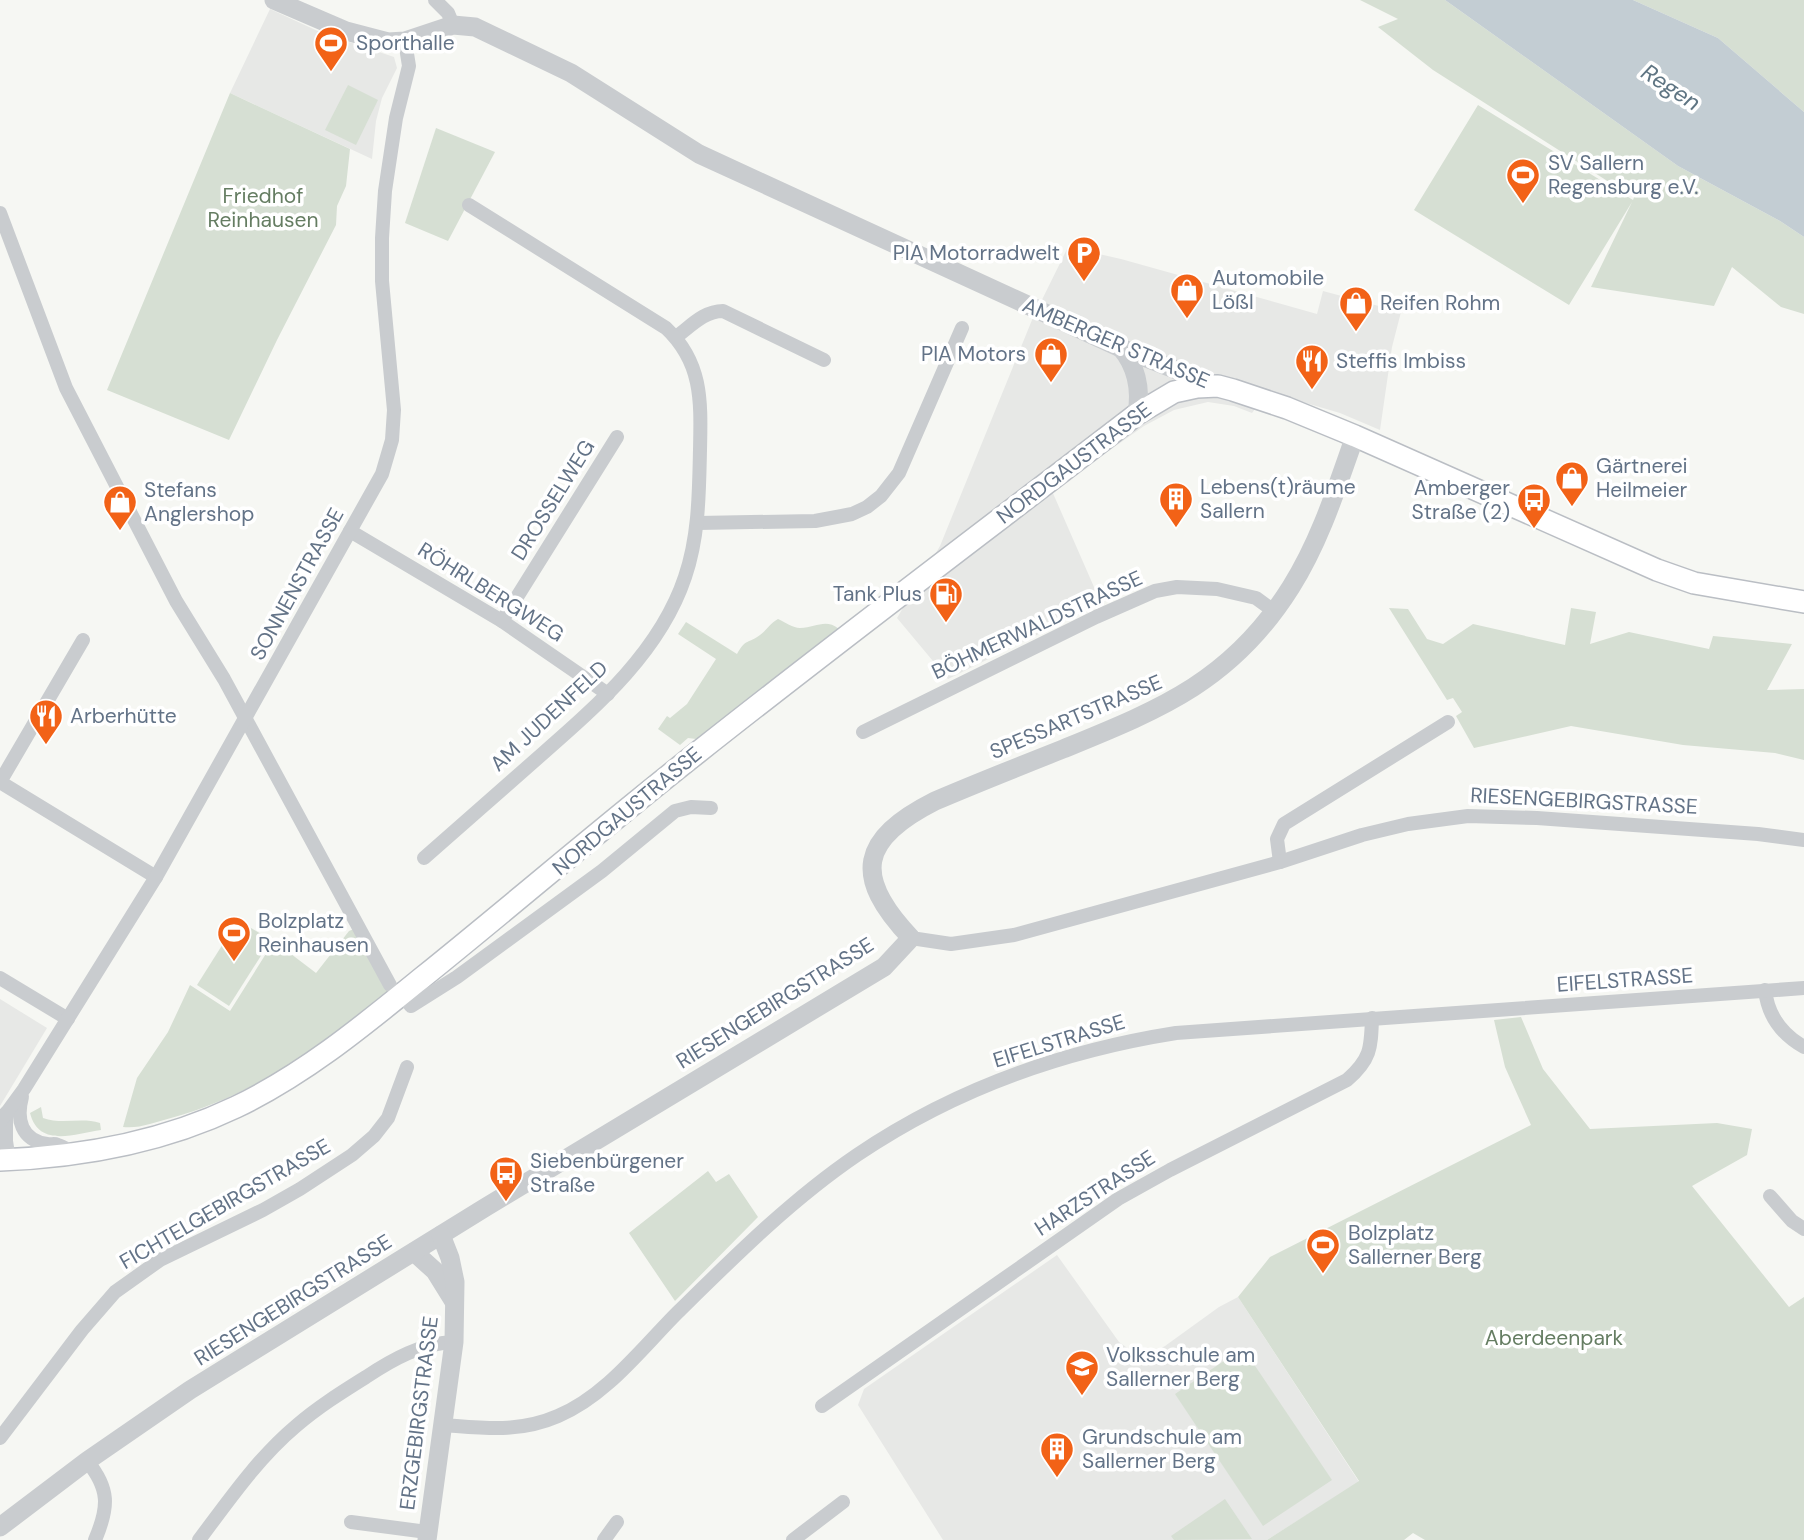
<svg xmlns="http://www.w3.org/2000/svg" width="1804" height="1540" font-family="'DM Sans',sans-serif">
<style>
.built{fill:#e7e8e6}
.green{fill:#d6dfd3}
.water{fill:#c3cdd3}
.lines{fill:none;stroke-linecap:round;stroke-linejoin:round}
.secondary-casing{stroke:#babec4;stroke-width:24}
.minor{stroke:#c9cccf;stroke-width:14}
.tertiary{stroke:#c9cccf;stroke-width:19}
.secondary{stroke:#fff;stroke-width:21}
.labels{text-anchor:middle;stroke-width:7;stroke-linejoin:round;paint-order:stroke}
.poi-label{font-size:21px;fill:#637387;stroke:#fff;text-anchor:start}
.park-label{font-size:21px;fill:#657d62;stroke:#fff}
.street-label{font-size:21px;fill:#637387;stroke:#fff}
.water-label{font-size:23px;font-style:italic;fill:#5f7583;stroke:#fff}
</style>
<rect width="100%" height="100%" fill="#f6f7f3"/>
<!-- built -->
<g class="built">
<polygon points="270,9 322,33 394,57 397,68 382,98 376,121 372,159 230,93"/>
<polygon points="1068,247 1121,259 1317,314 1323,291 1401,312 1392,347 1380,430 1340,413 1268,392 1252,413 1234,406 1208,402 1174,410 1144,426 1052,491 1101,603 948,679 897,618 940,546 1032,320"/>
<polygon points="0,999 47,1028 0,1106"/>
<polygon points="1057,1255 1119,1342 1130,1350 1140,1353 1152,1353 1165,1346 1219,1307 1238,1297 1359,1482 1267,1540 943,1540 858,1405 864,1389"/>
</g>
<!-- green -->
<g class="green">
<polygon points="1360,0 1445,0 1678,166 1780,221 1804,237 1804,314 1781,307 1732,267 1714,306 1591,287 1632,202 1569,305 1414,210 1478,105 1633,200 1635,195 1609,182 1433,70 1378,27 1398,19"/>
<polygon points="1633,0 1804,0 1804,112 1718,38"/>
<polygon points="348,85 378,100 356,145 325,130"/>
<polygon points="230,93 350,149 346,186 337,206 336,225 277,340 229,440 107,390"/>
<polygon points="436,128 495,152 448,241 405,223"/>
<polygon points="1389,608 1408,609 1427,639 1443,644 1473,624 1565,645 1571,608 1596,612 1590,644 1629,632 1709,649 1713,636 1792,644 1767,690 1804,689 1804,760 1775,753 1683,745 1571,726 1474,748 1456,716 1462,712 1453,698 1447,700"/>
<path d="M778 619C785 622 793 628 800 628 816 628 825 618 839 629L705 734 696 739 688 738 680 745 658 729 667 716 670 718 687 704 716 659 678 634 686 622 737 654C746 638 748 644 760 635 768 629 769 624 778 619Z"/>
<polygon points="238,920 271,940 229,1006 197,985"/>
<path d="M354 929 390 992C322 1045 255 1095 171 1118 155 1122 139 1129 123 1127L137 1078 168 1032 190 985 230 1011 274 941 316 973 349 931Z"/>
<polygon points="1521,1017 1543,1069 1590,1129 1717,1123 1752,1129 1747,1155 1692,1186 1789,1307 1804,1297 1804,1540 1425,1540 1413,1533 1404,1540 1267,1540 1359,1481 1238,1297 1270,1257 1531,1125 1505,1067 1494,1020"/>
<path d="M41 1107 43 1118C62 1125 81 1117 100 1123L101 1130C74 1134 39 1148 30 1113Z"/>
<polygon points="708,1171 716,1182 729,1174 758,1217 675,1301 629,1233"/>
<polygon points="1243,1348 1332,1480 1263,1526 1175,1394"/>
<polygon points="1225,1499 1252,1539 1174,1540 1171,1536"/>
</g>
<!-- water -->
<polygon class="water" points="1445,0 1633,0 1718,38 1804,112 1804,237 1780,221 1678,166"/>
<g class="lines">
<!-- secondary casing -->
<g class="secondary-casing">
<path id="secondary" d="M0 1160C80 1157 163 1142 236 1107 305 1074 364 1025 423 977 515 903 604 826 697 753 842 638 990 527 1137 414L1174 392 1197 387 1218 386 1233 390 1287 408 1355 436 1657 570 1694 583 1804 602"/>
</g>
<!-- minor -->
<g class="minor">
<polyline points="435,0 448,13 453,25"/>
<polyline points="0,213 66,388 176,601 224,679 390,985"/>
<path d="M676 337C691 326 704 311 723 311L824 360"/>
<polyline points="698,523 815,521 852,514 867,507 881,496 899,473 962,328"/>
<polyline points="350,531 502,621 608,694"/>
<polyline points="502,621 617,437"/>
<polyline points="83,640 0,782 156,877"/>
<polyline points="863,732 1096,617 1155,591 1177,587 1217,589 1256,598 1274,611"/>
<path d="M424 858C460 826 496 795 532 763 591 711 659 655 685 577 699 536 699 493 700 450 701 402 703 363 666 328L469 205"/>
<polyline points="1280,862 1277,839 1284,824 1448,722"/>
<polyline points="911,938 951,944 1014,935 1280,862 1362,835 1408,824 1468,816 1537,818 1758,834 1804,840"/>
<polyline points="0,978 68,1019"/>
<path d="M1765 990C1768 1016 1781 1034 1804 1047"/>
<polyline points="402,995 411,1006 457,977 602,871 675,811 691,807 711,808"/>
<path d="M22 1097C16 1119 21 1140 47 1144 53 1145 53 1143 58 1145 63 1146 69 1151 73 1153"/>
<polyline points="6,1113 6,1141 9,1160"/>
<polyline points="0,1122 24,1089 156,877 382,474 392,440 394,410 382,281 382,238 385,191 396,118 409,66 405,41"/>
<polyline points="1770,1196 1792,1221 1804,1229"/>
<path d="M822 1406 1118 1199 1170 1170 1347 1080C1371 1059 1371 1048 1372 1018"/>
<path d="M444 1425C485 1428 519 1433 558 1416 606 1396 642 1348 678 1312 735 1256 791 1200 857 1155 953 1090 1062 1051 1176 1033L1804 988"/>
<polyline points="0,1438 82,1330 115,1292 160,1260 263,1210 300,1189 352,1155 374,1136 388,1118 407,1067"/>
<path d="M87 1461C110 1489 109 1507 95 1540"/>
<polyline points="351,1522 427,1532"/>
<path d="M199 1540C229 1500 258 1458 296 1426 318 1407 342 1392 366 1377 393 1359 422 1343 454 1342"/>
<polyline points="604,1540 617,1522"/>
<polyline points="793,1540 843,1502"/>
</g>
<!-- tertiary -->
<g class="tertiary">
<polyline points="274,0 346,31 388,42 405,41 453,25 475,27 571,73 699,154 1121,348 1217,386"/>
<path d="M1121 348C1137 367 1141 390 1137 414"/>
<polyline points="414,1252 435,1271 453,1300"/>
<path d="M0 1527 87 1461 190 1390 486 1207 884 967 911 938C852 876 860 839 935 801 977 783 1020 766 1063 749 1161 709 1232 681 1291 587 1320 541 1337 487 1355 436"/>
<polyline points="427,1540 454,1342 455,1282 450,1258 441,1235"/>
</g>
<!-- secondary -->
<use href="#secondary" class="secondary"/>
</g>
<!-- icons -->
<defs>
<g id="stadium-pin" transform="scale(1.75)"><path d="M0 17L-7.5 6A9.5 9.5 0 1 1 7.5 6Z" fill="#f26217" stroke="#fff"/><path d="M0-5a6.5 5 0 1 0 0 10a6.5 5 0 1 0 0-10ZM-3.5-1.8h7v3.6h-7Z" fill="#fff"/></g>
<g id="parking-pin" transform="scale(1.75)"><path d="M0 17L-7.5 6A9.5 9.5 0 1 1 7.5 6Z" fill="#f26217" stroke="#fff"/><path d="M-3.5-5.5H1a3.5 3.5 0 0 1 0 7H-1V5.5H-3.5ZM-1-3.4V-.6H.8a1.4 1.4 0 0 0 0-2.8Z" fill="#fff"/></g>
<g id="shop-pin" transform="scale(1.75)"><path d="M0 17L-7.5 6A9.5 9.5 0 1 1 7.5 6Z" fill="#f26217" stroke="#fff"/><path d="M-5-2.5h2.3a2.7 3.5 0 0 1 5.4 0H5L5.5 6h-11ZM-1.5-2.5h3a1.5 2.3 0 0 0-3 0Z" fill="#fff"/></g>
<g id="restaurant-pin" transform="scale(1.75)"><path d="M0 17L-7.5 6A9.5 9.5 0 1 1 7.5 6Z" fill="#f26217" stroke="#fff"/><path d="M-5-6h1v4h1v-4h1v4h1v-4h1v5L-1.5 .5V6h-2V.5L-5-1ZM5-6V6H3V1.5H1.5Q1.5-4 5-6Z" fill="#fff"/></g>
<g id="building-pin" transform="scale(1.75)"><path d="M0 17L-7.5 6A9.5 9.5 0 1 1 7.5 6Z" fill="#f26217" stroke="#fff"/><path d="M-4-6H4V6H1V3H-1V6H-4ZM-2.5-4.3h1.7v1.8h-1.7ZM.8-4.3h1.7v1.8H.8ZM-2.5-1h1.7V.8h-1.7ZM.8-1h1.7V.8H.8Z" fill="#fff"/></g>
<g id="bus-pin" transform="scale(1.75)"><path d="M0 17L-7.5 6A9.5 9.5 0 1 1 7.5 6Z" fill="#f26217" stroke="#fff"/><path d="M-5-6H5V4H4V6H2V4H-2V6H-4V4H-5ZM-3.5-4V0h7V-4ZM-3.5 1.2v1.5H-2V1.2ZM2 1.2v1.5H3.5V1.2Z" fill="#fff"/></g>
<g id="fuel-pin" transform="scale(1.75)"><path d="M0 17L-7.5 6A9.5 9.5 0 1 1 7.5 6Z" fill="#f26217" stroke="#fff"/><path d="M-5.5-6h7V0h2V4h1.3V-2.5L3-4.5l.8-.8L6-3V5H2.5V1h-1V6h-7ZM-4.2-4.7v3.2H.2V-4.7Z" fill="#fff"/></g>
<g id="school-pin" transform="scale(1.75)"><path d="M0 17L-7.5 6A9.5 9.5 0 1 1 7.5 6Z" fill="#f26217" stroke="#fff"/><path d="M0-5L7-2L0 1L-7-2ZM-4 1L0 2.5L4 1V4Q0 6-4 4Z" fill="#fff"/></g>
</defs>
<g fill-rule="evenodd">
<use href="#stadium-pin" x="331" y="43"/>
<use href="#stadium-pin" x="1523" y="175"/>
<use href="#parking-pin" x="1084" y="253"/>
<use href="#shop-pin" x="1187" y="290"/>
<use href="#shop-pin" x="1356" y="303"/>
<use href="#shop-pin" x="1051" y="354"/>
<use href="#restaurant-pin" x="1312" y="361"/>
<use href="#shop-pin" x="1572" y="478"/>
<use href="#building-pin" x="1176" y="499"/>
<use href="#bus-pin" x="1534" y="500"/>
<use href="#shop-pin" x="120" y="502"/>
<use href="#fuel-pin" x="946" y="594"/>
<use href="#restaurant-pin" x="46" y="716"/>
<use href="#stadium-pin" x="234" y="933"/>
<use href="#bus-pin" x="506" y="1173"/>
<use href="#stadium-pin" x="1323" y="1245"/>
<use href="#school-pin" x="1082" y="1367"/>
<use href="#building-pin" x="1057" y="1449"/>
</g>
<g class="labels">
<!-- poi labels -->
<g class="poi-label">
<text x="356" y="50">Sporthalle</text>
<text x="1548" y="170">SV Sallern<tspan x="1548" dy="24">Regensburg e.V.</tspan></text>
<text x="1060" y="260" text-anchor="end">PIA Motorradwelt</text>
<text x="1212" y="285">Automobile<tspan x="1212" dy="24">Lößl</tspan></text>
<text x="1380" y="310">Reifen Rohm</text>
<text x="1026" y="361" text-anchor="end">PIA Motors</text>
<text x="1336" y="368">Steffis Imbiss</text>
<text x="1596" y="473">Gärtnerei<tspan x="1596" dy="24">Heilmeier</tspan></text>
<text x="1200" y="494">Lebens(t)räume<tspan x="1200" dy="24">Sallern</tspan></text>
<text x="1510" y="495" text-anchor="end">Amberger<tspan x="1510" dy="24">Straße (2)</tspan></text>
<text x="144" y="497">Stefans<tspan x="144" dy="24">Anglershop</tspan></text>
<text x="922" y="601" text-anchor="end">Tank Plus</text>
<text x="70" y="723">Arberhütte</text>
<text x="258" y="928">Bolzplatz<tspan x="258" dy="24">Reinhausen</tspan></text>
<text x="530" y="1168">Siebenbürgener<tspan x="530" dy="24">Straße</tspan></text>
<text x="1348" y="1240">Bolzplatz<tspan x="1348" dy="24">Sallerner Berg</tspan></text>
<text x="1106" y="1362">Volksschule am<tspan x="1106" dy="24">Sallerner Berg</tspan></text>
<text x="1082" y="1444">Grundschule am<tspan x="1082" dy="24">Sallerner Berg</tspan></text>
</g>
<!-- park labels -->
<g class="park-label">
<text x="263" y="203">Friedhof<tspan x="263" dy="24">Reinhausen</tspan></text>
<text x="1554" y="1345">Aberdeenpark</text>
</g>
<!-- street labels -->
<g class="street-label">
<text transform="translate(1116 343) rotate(23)" y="7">AMBERGER STRASSE</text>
<text transform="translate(1074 463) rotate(-37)" y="7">NORDGAUSTRASSE</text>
<text transform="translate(553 500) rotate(-58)" y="7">DROSSELWEG</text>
<text transform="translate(297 584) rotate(-61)" y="7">SONNENSTRASSE</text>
<text transform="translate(491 592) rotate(32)" y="7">RÖHRLBERGWEG</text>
<text transform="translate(1037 625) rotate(-25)" y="7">BÖHMERWALDSTRASSE</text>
<text transform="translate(549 716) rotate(-43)" y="7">AM JUDENFELD</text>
<text transform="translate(1076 717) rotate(-23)" y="7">SPESSARTSTRASSE</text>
<text transform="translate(1584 801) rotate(3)" y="7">RIESENGEBIRGSTRASSE</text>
<text transform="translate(627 811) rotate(-40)" y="7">NORDGAUSTRASSE</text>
<text transform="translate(1625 980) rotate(-4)" y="7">EIFELSTRASSE</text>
<text transform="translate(775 1003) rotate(-32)" y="7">RIESENGEBIRGSTRASSE</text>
<text transform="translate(1059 1041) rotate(-17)" y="7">EIFELSTRASSE</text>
<text transform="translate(1095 1193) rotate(-33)" y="7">HARZSTRASSE</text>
<text transform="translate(225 1204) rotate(-30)" y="7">FICHTELGEBIRGSTRASSE</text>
<text transform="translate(293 1300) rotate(-32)" y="7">RIESENGEBIRGSTRASSE</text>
<text transform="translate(419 1413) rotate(-83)" y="7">ERZGEBIRGSTRASSE</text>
</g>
<!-- water labels -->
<g class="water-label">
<text transform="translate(1671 87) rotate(33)" y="8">Regen</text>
</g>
</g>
</svg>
